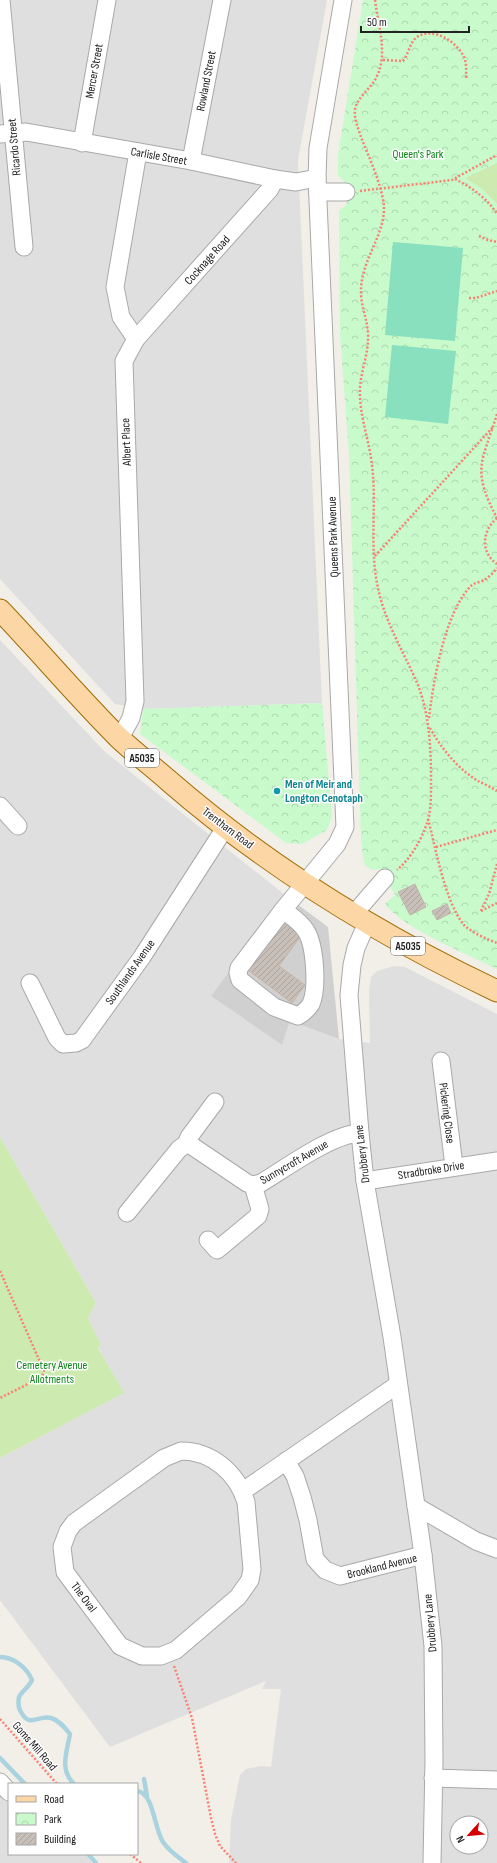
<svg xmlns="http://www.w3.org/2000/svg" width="497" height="1863" font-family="'Sofia Sans Condensed',sans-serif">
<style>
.residential{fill:#e0dfdf;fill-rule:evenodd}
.religious{fill:#d0d0d0}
.park{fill:url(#park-crowns)}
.garden{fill:#cdebb0}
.pitch{fill:#88e0be}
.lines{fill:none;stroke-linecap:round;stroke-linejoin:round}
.stream{stroke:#aad3df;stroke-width:4.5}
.building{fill:url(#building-hatch);stroke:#c4b6ab}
.minor-casing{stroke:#a9a9a9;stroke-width:19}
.major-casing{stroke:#a06b00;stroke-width:23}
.path{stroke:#fa8072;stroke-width:2.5;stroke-dasharray:2 2;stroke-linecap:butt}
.minor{stroke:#fff;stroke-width:17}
.major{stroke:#fcd6a4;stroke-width:21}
.culture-dot{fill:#0f9aa8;stroke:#fff;stroke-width:1.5}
.labels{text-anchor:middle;stroke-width:3;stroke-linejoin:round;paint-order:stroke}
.shield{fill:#fff;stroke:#646464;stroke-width:1}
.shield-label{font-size:11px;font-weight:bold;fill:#222}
.street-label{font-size:12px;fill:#222;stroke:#fff}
.park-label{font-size:12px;fill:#0c8416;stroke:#fff}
.culture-label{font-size:12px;font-weight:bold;fill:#0d838f;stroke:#fff;text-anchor:start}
</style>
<defs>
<pattern id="park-crowns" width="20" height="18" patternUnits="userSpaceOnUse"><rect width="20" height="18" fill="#c8facc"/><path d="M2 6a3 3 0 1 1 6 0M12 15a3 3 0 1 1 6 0" fill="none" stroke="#acd6af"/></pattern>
<pattern id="building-hatch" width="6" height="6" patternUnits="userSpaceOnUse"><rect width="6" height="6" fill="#c7bfb8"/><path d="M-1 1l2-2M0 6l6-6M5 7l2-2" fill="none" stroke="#aba49e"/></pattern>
</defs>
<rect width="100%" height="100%" fill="#f2efe9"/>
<!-- residential -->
<g class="residential">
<polygon points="0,0 327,0 298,160 322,703 143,709 115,704 0,579"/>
<path d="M0 640 104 751 285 895 211 996 282 1045 290 1021 339 1039 370 1043 369 990 371 977 377 971 394 966 405 967 497 1014V1863H229L231 1820 240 1775 246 1769 261 1766 271 1767 281 1689H262L266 1681 110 1747 0 1600V1458L123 1393 98 1347 101 1345 88 1318 96 1303 0 1137ZM457 1823H481V1847H457Z"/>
<polygon points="0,1788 9,1798 9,1854 85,1854 92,1863 0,1863"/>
</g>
<!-- religious -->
<polygon class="religious" points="285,895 328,927 339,1039 290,1021 282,1045 211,996"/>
<!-- park -->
<g class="park">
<path d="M363 0H497V969C469 955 402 928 385 904L395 895 380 869 372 870 364 864 361 840 349 455 340 336 339 211 347 204 344 181 338 175V155Z"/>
<polygon points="322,703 332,816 327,830 302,844 286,843 140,734 143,709"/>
</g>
<!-- garden -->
<g class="garden">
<polygon points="497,163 497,204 481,188 465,178"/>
<polygon points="0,1137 96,1303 88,1318 101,1345 98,1348 124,1393 0,1458"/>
</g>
<!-- pitch -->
<g class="pitch">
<polygon points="393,242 463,248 455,341 385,335"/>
<polygon points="392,345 456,351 448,424 385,417"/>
</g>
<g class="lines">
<!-- stream -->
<g class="stream">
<path d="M0 1657C14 1657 27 1668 32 1680 29 1687 22 1691 19 1697 18 1703 18 1708 21 1712 30 1729 39 1714 51 1718 59 1720 65 1728 70 1734 67 1752 59 1769 74 1784"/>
<polyline points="0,1758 25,1784"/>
<polyline points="144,1779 147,1796"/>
<path d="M137 1791C154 1793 154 1829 163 1842 169 1851 178 1857 186 1863"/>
<polyline points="88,1854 96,1863"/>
</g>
</g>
<!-- building -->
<g class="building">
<polygon points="415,884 426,907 410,915 398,892"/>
<polygon points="447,904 451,913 437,920 432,911"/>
<polygon points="283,918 303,933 279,966 305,985 292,1003 245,968"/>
</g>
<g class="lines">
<!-- minor casing -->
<g class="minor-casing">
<g id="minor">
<polyline points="1,0 24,247"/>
<polyline points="0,134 26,132 191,161 275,179 296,182 317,178"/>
<polyline points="82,143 107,0"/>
<polyline points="191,161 222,0"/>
<polyline points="318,192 346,192"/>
<polyline points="136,339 121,317 115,287 138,152"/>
<polyline points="120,738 131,718 135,701 124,361 136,339 270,189 275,179"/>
<polyline points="0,806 18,826"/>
<path d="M283 910C291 916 301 922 306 931 315 945 318 988 311 1004 308 1009 303 1013 298 1016L274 1007 240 980 238 973 239 968 283 910 337 844 345 827 317 178 318 148 343 0"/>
<polyline points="353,915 385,878"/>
<polyline points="367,923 356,948 352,965 349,995 360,1133 365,1181 392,1337 423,1555 433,1646 434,1761 432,1863"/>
<polyline points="30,983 57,1038 63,1044 76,1043 82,1040 142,957 225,828"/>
<polyline points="441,1061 454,1166"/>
<polyline points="186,1144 189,1137 215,1102"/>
<polyline points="365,1181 497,1161"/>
<path d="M127 1213 179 1149 186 1144 192 1146 247 1183 253 1185 261 1183C286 1168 332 1134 360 1133"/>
<polyline points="208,1240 217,1250 258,1216 260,1209 253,1185"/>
<path d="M181 1451C212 1451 237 1473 246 1502L252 1569 250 1580 238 1597 176 1650 161 1656H142L120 1646 65 1572 62 1547 68 1531 74 1523 164 1458Z"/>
<polyline points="286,1461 295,1476 302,1497 308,1520 315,1559 325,1570 340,1576 423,1555"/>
<polyline points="243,1491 397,1385"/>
<polyline points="416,1506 476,1541 497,1549"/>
<polyline points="433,1778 497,1780"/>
<polyline points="0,1782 9,1792"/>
</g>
</g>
<!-- major casing -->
<g class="major-casing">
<path id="major" d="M0 610C40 652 78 697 119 738 135 753 153 767 169 781 268 867 379 935 497 991"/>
</g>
<!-- path -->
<g class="path">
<path d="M375 0C378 25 388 53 377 76 372 88 356 98 355 110 354 119 358 128 361 137 369 157 382 186 384 206 385 232 366 255 362 280 358 303 367 314 368 334 369 353 361 370 360 388 359 415 369 439 372 465 377 505 369 548 378 588 385 623 404 652 418 685 430 717 431 750 431 784 431 796 431 809 428 820 422 839 412 857 397 870"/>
<path d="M383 60 403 61C409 53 410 42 417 37 433 26 457 42 464 57 467 64 466 71 466 79"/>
<path d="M455 179C471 187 487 198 497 214"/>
<polyline points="360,191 452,180 497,155"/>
<polyline points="479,236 488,240 497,242"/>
<polyline points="469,298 476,298 497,291"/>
<path d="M497 414C482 463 471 469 497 518"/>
<path d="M497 518C482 531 480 552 497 564"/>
<polyline points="375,556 493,427"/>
<path d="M429 718C433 683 445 610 472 585 476 582 482 582 486 579 490 576 494 572 497 568"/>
<path d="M430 728C441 748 458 769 478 781 484 784 491 787 497 791"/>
<path d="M428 819C436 849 445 902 464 925 472 933 487 939 497 943"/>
<polyline points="436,847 497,830"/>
<polyline points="481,911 489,894 497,864"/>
<polyline points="481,911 497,903"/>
<polyline points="0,1271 44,1371 42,1377 0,1398"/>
<polyline points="174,1666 192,1718 211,1818 215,1834 220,1846 236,1863"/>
<polyline points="0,1719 57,1784"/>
<polyline points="130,1854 141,1863"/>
</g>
<!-- minor -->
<use href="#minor" class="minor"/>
<!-- major -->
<use href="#major" class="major"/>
</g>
<!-- markers -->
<circle class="culture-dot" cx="277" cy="791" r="4"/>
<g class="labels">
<!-- shield labels -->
<g class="shield">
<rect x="125" y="749" width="34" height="18" rx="3"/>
<rect x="391" y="937" width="34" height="18" rx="3"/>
</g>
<g class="shield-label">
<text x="142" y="762">A5035</text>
<text x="408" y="950">A5035</text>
</g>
<!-- street labels -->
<g class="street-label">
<text transform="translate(94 71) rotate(-80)" y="4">Mercer Street</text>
<text transform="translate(206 81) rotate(-79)" y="4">Rowland Street</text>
<text transform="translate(14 147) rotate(-95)" y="4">Ricardo Street</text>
<text transform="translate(159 156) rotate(10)" y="4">Carlisle Street</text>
<text transform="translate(207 260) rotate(-48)" y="4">Cocknage Road</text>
<text transform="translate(126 442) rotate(-92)" y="4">Albert Place</text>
<text transform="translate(333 537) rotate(-92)" y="4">Queens Park Avenue</text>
<text transform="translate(228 828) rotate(37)" y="4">Trentham Road</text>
<text transform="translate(130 972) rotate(-55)" y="4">Southlands Avenue</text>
<text transform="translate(447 1113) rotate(83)" y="4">Pickering Close</text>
<text transform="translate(362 1154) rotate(-97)" y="4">Drubbery Lane</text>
<text transform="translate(294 1162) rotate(-30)" y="4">Sunnycroft Avenue</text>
<text transform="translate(431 1170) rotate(-9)" y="4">Stradbroke Drive</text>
<text transform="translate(382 1566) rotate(-14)" y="4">Brookland Avenue</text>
<text transform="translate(84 1597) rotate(53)" y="4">The Oval</text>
<text transform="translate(430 1623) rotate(-95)" y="4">Drubbery Lane</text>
<text transform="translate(35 1746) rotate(49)" y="4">Goms Mill Road</text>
</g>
<!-- park labels -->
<g class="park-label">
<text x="418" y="158">Queen's Park</text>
<text x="52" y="1369">Cemetery Avenue<tspan x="52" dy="14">Allotments</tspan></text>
</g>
<!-- culture labels -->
<g class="culture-label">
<text x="285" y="788">Men of Meir and<tspan x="285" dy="14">Longton Cenotaph</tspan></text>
</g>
</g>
<!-- legend -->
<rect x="8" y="1783" width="130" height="72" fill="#ffffff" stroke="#a7a7a7"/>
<rect x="16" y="1796" width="20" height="6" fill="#fcd6a4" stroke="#a7a7a7"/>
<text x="44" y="1803" font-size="12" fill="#222222">Road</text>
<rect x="16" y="1813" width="20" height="12" fill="url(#park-crowns)" stroke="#a7a7a7"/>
<text x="44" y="1823" font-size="12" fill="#222222">Park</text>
<rect x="16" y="1833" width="20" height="12" fill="url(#building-hatch)" stroke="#a7a7a7"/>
<text x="44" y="1843" font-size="12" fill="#222222">Building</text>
<!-- north arrow -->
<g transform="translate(469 1835) rotate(243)"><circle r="19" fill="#ffffff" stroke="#a7a7a7"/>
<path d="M0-3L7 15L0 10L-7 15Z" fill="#d40000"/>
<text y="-6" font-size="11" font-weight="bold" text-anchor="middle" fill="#222222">N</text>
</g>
<!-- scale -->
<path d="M361 26v6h108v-6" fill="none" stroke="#222222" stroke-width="2"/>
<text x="367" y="26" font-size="12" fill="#222222" stroke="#ffffff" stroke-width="3" paint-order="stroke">50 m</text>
</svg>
